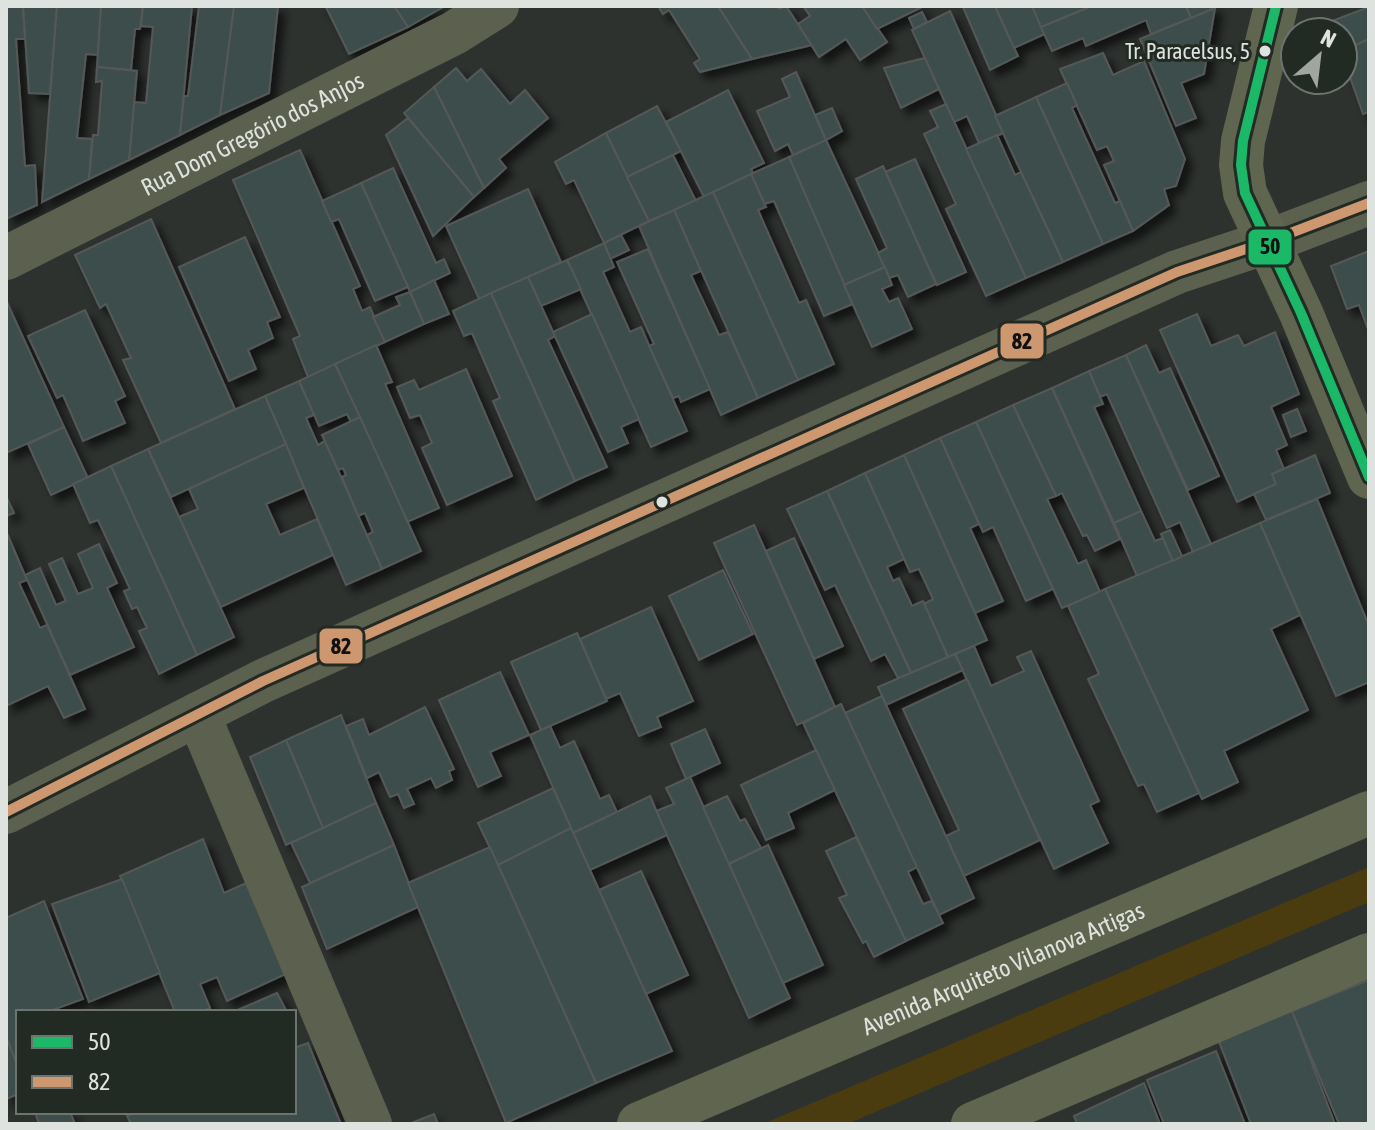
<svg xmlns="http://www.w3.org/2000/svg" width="1375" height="1130" font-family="'Asap Condensed',sans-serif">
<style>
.green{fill:#4b3c0f}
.building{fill:#3c4e4b;stroke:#545857;stroke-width:2;filter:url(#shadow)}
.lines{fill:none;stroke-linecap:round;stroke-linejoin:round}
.minor{stroke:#5c604f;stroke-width:44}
.secondary{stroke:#60654f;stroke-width:44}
.bus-1-casing{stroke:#222a24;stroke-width:16}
.bus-2-casing{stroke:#222a24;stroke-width:16}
.bus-1{stroke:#1ab867;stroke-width:10}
.bus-2{stroke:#cd976f;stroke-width:10}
.bus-dot{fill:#dee3df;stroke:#222a24;stroke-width:3}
.labels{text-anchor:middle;stroke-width:6;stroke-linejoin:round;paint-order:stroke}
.bus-label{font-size:22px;fill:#dee3df;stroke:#222a24;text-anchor:end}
.street-label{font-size:24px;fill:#dee3df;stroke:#222a24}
.line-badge{stroke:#222a24;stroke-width:3}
.pale-badge-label{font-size:22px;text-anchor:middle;font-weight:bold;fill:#111}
</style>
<defs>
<filter id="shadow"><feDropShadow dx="7" dy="7" stdDeviation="4" flood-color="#0009"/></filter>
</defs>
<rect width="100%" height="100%" fill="#2e322f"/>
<!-- green -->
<polygon class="green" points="1369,867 1369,902 847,1124 763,1124"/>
<!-- building -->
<g class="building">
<polygon points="6,6 23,6 25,39 16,39 25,166 35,165 37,205 6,219"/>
<polygon points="23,6 57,6 50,94 29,93"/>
<polygon points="57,6 101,6 98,55 86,54 77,138 92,139 89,179 42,202"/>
<polygon points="101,6 143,6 140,29 135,29 131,70 97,67"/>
<polygon points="143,6 192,6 180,135 129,160 134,102 146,103 153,27 141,26"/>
<polygon points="199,6 234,6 220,115 180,135 184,96 188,96"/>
<polygon points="234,6 278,6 269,93 220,115"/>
<polygon points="318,6 394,6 408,27 349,54 326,7"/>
<polygon points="394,6 445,6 408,27"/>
<polygon points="658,6 718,6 752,59 700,72 694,63 700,59 669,10 663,14"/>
<polygon points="718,6 776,6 779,9 786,6 812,45 752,59"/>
<polygon points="803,6 862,6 887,42 860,60 846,39 819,57 798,24 810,16"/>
<polygon points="862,6 924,6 877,29"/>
<polygon points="966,6 995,6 1018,56 990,70 963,7"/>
<polygon points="995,6 1032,6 1045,34 1014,48"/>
<polygon points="1032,6 1092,6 1041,27"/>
<polygon points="1092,6 1186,6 1191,18 1151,34 1146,20 1086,46 1083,38 1052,51 1041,27"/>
<polygon points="1186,6 1215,6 1215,8 1191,18"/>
<polygon points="1369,7 1369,39 1343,51 1343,32 1322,32 1324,24"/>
<polygon points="1215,8 1204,74 1181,83 1196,118 1176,126 1140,39"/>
<polygon points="950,11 1004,133 979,143 967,116 954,122 912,30"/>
<polygon points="922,12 927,22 914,29 909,18"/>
<polygon points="1369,39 1369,112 1363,114 1343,57 1343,51"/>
<polygon points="1103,53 1113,75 1144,61 1185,159 1176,186 1164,189 1169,205 1133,231 1104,165 1114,161 1107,146 1097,150 1060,69"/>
<polygon points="925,58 939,89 901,108 884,68"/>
<polygon points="97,67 137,71 129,160 89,179 93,135 98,135 102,81 96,82"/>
<polygon points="456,68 467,81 481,69 510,104 525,90 548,118 499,159 506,168 484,188 434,87"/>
<polygon points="796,72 826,140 793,155 788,144 775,151 757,111 790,97 782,79"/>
<polygon points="1067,83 1077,105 1072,108 1115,203 1120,201 1133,231 1103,244 1036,97"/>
<polygon points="434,87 484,188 474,197 404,113"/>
<polygon points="728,90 764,163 751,169 753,173 704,197 666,122"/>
<polygon points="1036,97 1103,244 1063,262 995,116"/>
<polygon points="946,104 1026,278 986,296 946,209 956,204 924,134 938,127 930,111"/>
<polygon points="657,106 681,151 627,177 606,133"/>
<polygon points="832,108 842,131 826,140 815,115"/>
<polygon points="408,118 474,197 433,236 386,135"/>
<polygon points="606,133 649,221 604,243 574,180 566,184 555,162"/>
<polygon points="997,135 1015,175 1021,172 1063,262 1026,278 966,149"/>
<polygon points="826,140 885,267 844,285 789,157"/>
<polygon points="300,150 360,286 353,289 362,311 370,307 385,342 308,377 293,339 300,336 233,180"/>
<polygon points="673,155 696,201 649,221 627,177"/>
<polygon points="789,157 853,304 824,316 774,201 764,204 751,174"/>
<polygon points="915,159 966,272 937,285 885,172"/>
<polygon points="883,166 936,284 908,297 898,275 889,278 878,253 887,248 856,179"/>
<polygon points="393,168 436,263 444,259 450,273 410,292 361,183"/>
<polygon points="751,174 766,207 758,210 799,303 806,300 834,364 798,380 713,192"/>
<polygon points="361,183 408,287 375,301 339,219 331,222 322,201"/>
<polygon points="528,189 561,262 479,299 446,226"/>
<polygon points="713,192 798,380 758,398 674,210"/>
<polygon points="674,210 701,271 691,275 719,335 728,332 758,398 721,415 639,226"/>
<polygon points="151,219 235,409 161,443 123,360 131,358 106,304 100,308 75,255"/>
<polygon points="621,235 629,250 610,259 604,243"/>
<polygon points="245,237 280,317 267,322 273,338 248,350 256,369 229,381 179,267"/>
<polygon points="604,243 614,267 603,272 630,332 641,327 687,431 651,447 567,260"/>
<polygon points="648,249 710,389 681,402 679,396 673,398 649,346 654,344 617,262"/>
<polygon points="1369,251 1369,332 1359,305 1347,309 1331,266"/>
<polygon points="567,260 581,289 541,306 528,277"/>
<polygon points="885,267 892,285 882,289 889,302 898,298 912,329 872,347 844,285"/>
<polygon points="528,277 555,336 548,340 607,467 575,481 491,293"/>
<polygon points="434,280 449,314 424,324 410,292"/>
<polygon points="410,292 424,324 385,342 373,317 400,305 396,297"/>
<polygon points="491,293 575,481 536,500 493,401 500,398 472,333 464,336 453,311"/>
<polygon points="6,300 64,427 6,453"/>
<polygon points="85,310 125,396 115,401 125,423 83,441 63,395 57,398 28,336"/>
<polygon points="592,314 639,419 621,427 628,443 608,452 553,332"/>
<polygon points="1197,314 1211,346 1238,335 1244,346 1275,332 1299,394 1271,407 1287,445 1276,450 1284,469 1272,474 1276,484 1237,502 1160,330"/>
<polygon points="376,345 392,382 385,384 439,508 407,522 335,364"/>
<polygon points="1146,345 1159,373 1170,368 1219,476 1188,490 1126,355"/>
<polygon points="1126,355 1211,544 1193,552 1180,522 1167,528 1107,394 1100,397 1089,371"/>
<polygon points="335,364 360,417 351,422 347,414 319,426 299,381"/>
<polygon points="466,369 512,476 447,505 422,448 432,443 420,415 410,418 397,387 414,380 419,390"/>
<polygon points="1089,371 1103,404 1094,407 1141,511 1114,523 1052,388"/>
<polygon points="299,381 314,415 306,418 318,445 325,441 382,569 346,585 265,396"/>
<polygon points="1052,388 1120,539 1095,551 1087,535 1083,536 1062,493 1056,496 1013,405"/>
<polygon points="265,396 286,444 171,497 148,449"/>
<polygon points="1013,405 1056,496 1047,499 1078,564 1086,560 1100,592 1062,608 976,422"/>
<polygon points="1297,409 1306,431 1291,437 1283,415"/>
<polygon points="360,417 421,551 382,569 367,535 373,532 365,513 358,516 342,477 346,475 343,468 338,470 322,435"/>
<polygon points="976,422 1053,589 1026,601 993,527 983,532 940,438"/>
<polygon points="64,427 88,478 51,495 28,444"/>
<polygon points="940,438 979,524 970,528 1003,601 975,613 904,455"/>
<polygon points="286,444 304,488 266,504 280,535 317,519 333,555 221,607 179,517 198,509 189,489"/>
<polygon points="148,449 234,637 197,655 111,466"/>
<polygon points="904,455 987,640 948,657 924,604 933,599 919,569 910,572 865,473"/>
<polygon points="1315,455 1330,493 1266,520 1254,494 1276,484 1272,474"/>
<polygon points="111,466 197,655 159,674 139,631 147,628 137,607 132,609 124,591 130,589 98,520 90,523 73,484"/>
<polygon points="865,473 904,559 887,567 893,581 899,578 912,606 923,601 948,657 911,673 827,491"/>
<polygon points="827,491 911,673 898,678 885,654 871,661 835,585 825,590 787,509"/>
<polygon points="6,496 14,513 6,516"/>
<polygon points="1317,499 1369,626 1369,682 1336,696 1260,523"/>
<polygon points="1141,511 1155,541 1163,538 1173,561 1137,576 1114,523"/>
<polygon points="1260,523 1300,615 1271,629 1308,710 1224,751 1238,782 1202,799 1105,589"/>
<polygon points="754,525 835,707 797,725 714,543"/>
<polygon points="1170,530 1182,556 1173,561 1161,534"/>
<polygon points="6,531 27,580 19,583 40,628 47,625 85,709 64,718 48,686 6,706"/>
<polygon points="794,538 843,646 814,659 766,551"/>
<polygon points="99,544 117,583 107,588 134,647 70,675 25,575 40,568 56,605 66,601 49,564 62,558 78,594 93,588 78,554"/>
<polygon points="723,570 753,634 699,660 669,596"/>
<polygon points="1105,589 1199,793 1157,812 1144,784 1138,786 1088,679 1099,674 1068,606"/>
<polygon points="651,607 693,701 657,717 661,727 639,736 620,693 606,699 580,639"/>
<polygon points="577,633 607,701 541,730 511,662"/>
<polygon points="974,646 991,686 1024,671 1017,657 1031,651 1099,801 1090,805 1108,843 1054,869 955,654"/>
<polygon points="955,654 963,670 886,705 878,687"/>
<polygon points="500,672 529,735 490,752 501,776 478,787 439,700"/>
<polygon points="967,679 1040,840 964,876 946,836 959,830 903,709"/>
<polygon points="882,696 974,898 939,915 845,713"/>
<polygon points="841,704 917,867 908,872 923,904 932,901 943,923 906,941 803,723"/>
<polygon points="425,707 454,769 449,771 452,780 436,788 431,778 407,789 414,804 404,808 398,794 390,797 379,772 367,778 346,726 363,719 369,735"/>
<polygon points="341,715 376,803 323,828 286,740"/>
<polygon points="550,726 560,748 574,741 600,799 609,795 617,812 573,833 530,735"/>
<polygon points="705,729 720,763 686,779 671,744"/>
<polygon points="286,740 323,828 286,845 250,757"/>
<polygon points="816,750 835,790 788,813 794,828 766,840 741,785"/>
<polygon points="690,777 790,998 749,1018 656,811 674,804 666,788"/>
<polygon points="553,788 571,828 498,865 478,823"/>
<polygon points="650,796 667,835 590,870 573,833"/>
<polygon points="727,796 740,821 745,819 761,848 729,864 703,807"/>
<polygon points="376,803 394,845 310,883 291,843"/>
<polygon points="571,828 672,1051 596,1083 498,865"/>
<polygon points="856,837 906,941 874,957 866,941 863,943 839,898 847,895 826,851"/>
<polygon points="203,839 224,893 253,880 290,972 227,1001 217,977 200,984 210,1008 201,1012 175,1012 120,876"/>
<polygon points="394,845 418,907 327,949 302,887"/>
<polygon points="768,845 823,965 783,983 729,864"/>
<polygon points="490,847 596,1083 506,1123 408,883"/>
<polygon points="641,871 688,975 646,994 599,890"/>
<polygon points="122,879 160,973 89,1002 52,904"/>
<polygon points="44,901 83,999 47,1012 18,1012 18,1068 6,1036 6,918"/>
<polygon points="1369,980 1369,1124 1339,1124 1292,1011"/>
<polygon points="277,993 287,1012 233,1012"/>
<polygon points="1292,1011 1335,1124 1251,1124 1218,1039"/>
<polygon points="6,1036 18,1068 18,1094 6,1099"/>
<polygon points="308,1043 341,1124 131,1124 127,1116 136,1112 294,1112 294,1048"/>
<polygon points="1216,1051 1245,1124 1164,1124 1147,1080"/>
<polygon points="1144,1083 1160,1124 1077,1124 1074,1116"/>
<polygon points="35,1112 70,1112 75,1124 39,1124"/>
<polygon points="434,1114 438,1124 409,1124"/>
</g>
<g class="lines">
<!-- minor -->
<g class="minor">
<path id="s1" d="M6 258 454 33 497 6"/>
<polyline points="198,714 370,1124"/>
<polyline points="6,812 263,681 1177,272 1267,242 1369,203"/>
</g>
<!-- secondary -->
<g class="secondary">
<polyline points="1276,6 1243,141 1241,165 1245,193 1301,313 1369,477"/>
<path id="s2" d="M639 1124 1369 813"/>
<polyline points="973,1124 1369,955"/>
</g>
<!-- bus-1 casing -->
<g class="bus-1-casing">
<polyline id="bus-1" points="1276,6 1243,141 1241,165 1245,193 1301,313 1369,477"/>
</g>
<!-- bus-2 casing -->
<g class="bus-2-casing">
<polyline id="bus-2" points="6,812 263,681 1177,272 1267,242 1369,203"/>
</g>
<!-- bus-1 -->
<use href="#bus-1" class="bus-1"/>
<!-- bus-2 -->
<use href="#bus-2" class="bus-2"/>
</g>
<!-- markers -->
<g class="bus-dot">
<circle cx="1265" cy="51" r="7"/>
<circle cx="662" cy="502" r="7"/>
</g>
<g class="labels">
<!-- bus labels -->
<g class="bus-label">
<text x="1250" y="59">Tr. Paracelsus, 5</text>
</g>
<!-- street labels -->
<g class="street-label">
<text dy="8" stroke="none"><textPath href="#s1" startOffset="276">Rua Dom Gregório dos Anjos</textPath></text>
<text dy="8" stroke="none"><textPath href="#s2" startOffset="396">Avenida Arquiteto Vilanova Artigas</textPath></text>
</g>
</g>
<g class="line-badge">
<rect x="1247" y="228" width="46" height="38" rx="8" fill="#1ab867"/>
<rect x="999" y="322" width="46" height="38" rx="8" fill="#cd976f"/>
<rect x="318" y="627" width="46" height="38" rx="8" fill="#cd976f"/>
</g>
<g class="pale-badge-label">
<text x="1270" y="254">50</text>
<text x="1022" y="349">82</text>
<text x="341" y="654">82</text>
</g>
<!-- border -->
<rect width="1375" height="1130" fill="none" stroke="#dee3df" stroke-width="16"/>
<!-- legend -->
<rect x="16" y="1010" width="280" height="104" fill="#222a24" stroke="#6d746f" stroke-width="2"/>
<rect x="32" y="1036" width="40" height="12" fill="#1ab867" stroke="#6d746f" stroke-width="2"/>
<text x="88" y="1050" font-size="24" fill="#dee3df">50</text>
<rect x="32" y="1076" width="40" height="12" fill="#cd976f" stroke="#6d746f" stroke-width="2"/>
<text x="88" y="1090" font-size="24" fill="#dee3df">82</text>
<!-- north arrow -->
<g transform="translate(1319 56) rotate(28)"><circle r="38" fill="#222a24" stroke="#6d746f" stroke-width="2"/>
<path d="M0-6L14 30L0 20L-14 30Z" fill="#a0a5a1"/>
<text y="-12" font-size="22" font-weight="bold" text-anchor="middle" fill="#dee3df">N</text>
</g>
</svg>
